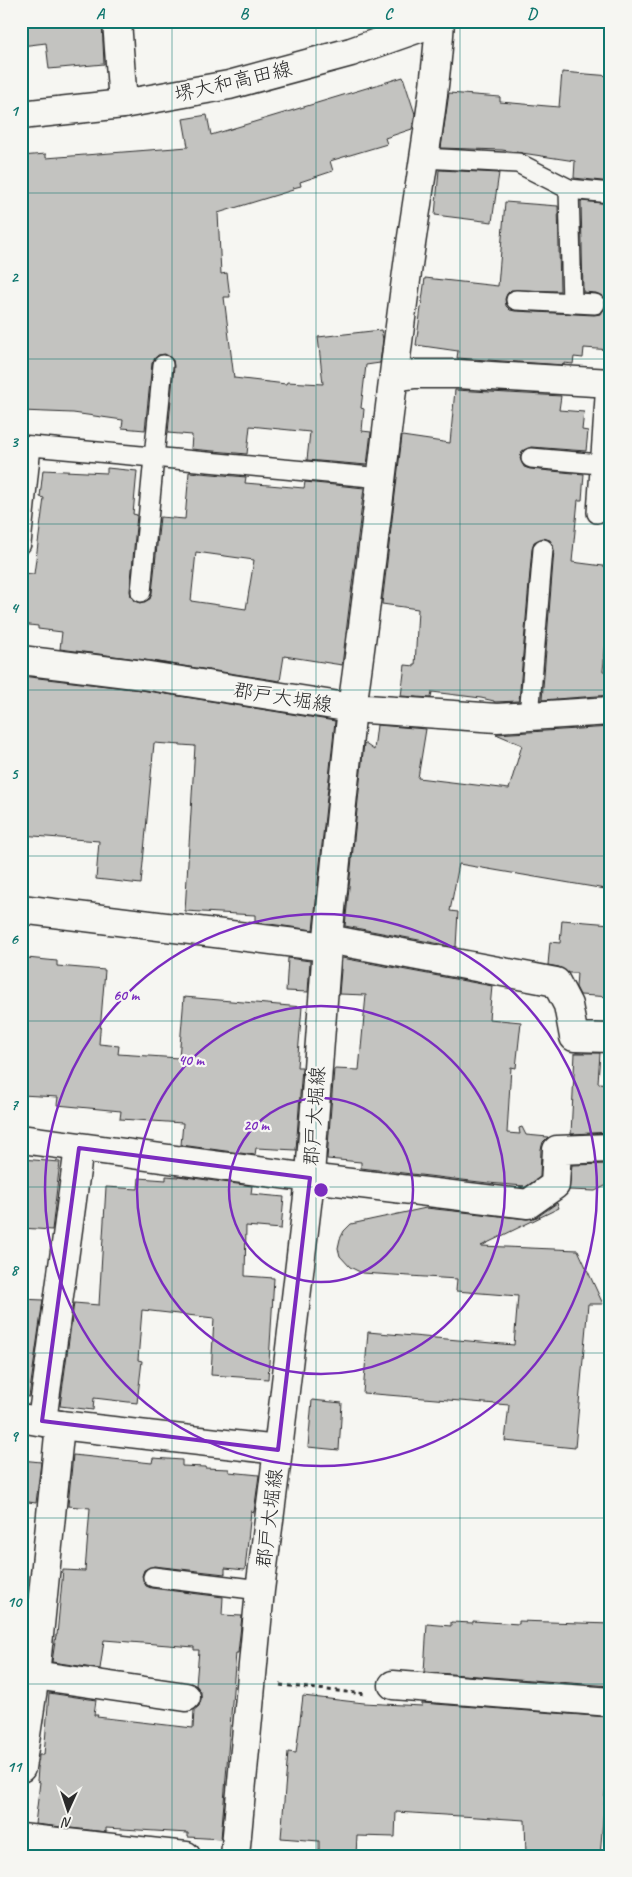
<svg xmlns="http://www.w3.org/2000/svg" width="632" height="1877" font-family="Caveat,'Klee One',sans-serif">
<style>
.building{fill:#c3c3c0;stroke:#2b2b2b;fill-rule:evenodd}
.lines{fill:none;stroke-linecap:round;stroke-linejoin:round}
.lane-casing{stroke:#2b2b2b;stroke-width:22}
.street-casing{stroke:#2b2b2b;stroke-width:31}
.secondary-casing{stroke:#2b2b2b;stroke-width:31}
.primary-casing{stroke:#2b2b2b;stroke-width:31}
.path{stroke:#2b2b2b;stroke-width:3;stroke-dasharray:4 4;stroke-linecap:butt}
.lane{stroke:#f6f6f2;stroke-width:19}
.street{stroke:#f6f6f2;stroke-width:28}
.secondary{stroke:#f6f6f2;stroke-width:28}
.primary{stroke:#f6f6f2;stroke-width:28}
.marked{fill:none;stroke:#7b2cbf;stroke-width:4;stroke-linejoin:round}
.grid{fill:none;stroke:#0f766e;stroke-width:1;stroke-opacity:0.55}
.ring{fill:none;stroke:#7b2cbf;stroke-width:2.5}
.labels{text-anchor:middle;stroke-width:4.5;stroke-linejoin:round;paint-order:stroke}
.street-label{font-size:20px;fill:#2b2b2b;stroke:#f6f6f2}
.centre{fill:#7b2cbf;stroke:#f6f6f2;stroke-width:2.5}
.ring-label{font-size:15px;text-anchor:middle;font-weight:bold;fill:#7b2cbf;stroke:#f6f6f2;stroke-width:4.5;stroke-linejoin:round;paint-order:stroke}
.neatline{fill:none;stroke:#0f766e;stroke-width:2}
.grid-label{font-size:16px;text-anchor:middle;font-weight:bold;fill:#0f766e}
</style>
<rect width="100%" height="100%" fill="#f6f6f2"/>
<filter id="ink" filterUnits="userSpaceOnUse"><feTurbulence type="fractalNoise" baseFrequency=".02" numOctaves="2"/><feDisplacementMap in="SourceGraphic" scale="10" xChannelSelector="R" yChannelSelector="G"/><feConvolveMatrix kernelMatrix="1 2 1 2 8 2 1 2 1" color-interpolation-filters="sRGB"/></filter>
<g filter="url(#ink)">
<!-- building -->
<g class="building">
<polygon points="21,21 102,21 104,64 49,69 46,43 21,46"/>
<polygon points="562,72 611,76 611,182 574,178 575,161 502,150 441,148 449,93 500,97 500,102 559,107"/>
<polygon points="403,77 415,114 412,129 385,138 387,144 330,161 333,171 300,182 301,186 293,188 293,190 218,213 221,274 227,273 230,297 224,297 234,378 286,384 287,382 323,384 318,337 381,330 383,339 380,363 366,365 361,408 364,409 362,431 371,432 367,465 307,460 310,432 250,426 247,454 191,449 192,435 168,433 174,366 173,360 165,354 158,355 152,363 145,430 122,428 123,420 73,413 21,411 21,156 46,154 46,158 188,147 183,119 207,115 211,135"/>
<polygon points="439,170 499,173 492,222 435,215"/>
<polygon points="581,201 611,204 611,350 584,348 583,358 574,357 573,364 564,363 564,365 457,358 458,351 416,345 425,278 498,286 505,202 558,206 560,291 511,290 507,294 505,299 506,306 510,310 515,311 594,315 601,314 606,305 605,298 596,293 583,292"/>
<polygon points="455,390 561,396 559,410 584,412 582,430 588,431 586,451 531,447 522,451 520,458 524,467 530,469 584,474 582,500 578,500 572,562 611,567 611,590 603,671 611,672 611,695 542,700 554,550 553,545 550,540 543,538 534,542 532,548 519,701 494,702 494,701 481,698 432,692 431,698 401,696 405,665 415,666 418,609 382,604 402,436 450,443"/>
<path d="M107 468 137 471 133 514 137 515 130 591 131 596 134 601 140 603 150 599 152 593 160 517 185 519 189 472 246 477 245 483 304 488 305 482 364 488 342 665 284 656 280 681 145 660 60 649 62 632 38 629V626L21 624V573L34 574 44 498 40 497 43 470 107 473ZM196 552 254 560 246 609 191 601Z"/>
<polygon points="21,676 141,690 335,721 313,930 255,922 255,915 185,911 195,746 154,743 141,884 96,879 99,841 21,835"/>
<polygon points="377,725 426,729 418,778 509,789 522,745 496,734 611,727 611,890 459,864 450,911 458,912 456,947 345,926 364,743 374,750"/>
<polygon points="562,920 611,924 611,997 580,995 576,987 577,973 568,973 559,967 548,965 550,942 560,943"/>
<polygon points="27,958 57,961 57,966 105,970 99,1044 119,1046 118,1054 179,1058 184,997 302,1007 297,1067 302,1067 296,1150 256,1148 255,1155 181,1145 183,1123 120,1119 121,1111 57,1105 58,1097 21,1095 21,1019"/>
<polygon points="288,958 310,961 308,992 286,991"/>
<polygon points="342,958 492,986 489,1019 521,1022 516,1068 511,1067 507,1133 520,1134 519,1128 522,1127 526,1135 548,1137 543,1142 541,1149 540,1177 524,1188 519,1187 524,1186 488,1183 361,1168 361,1162 327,1159 334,1069 359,1070 366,995 339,994"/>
<polygon points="575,1053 600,1053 598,1083 611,1084 611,1132 571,1134"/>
<polygon points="21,1159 60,1162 52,1230 21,1228"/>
<polygon points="611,1164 611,1183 595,1191 569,1190 572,1165"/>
<polygon points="166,1176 178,1177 178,1176 252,1186 251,1194 284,1197 281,1229 246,1226 245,1276 274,1278 268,1379 211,1375 214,1318 142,1310 138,1360 142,1361 137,1403 94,1398 93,1410 60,1406 74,1303 99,1305 106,1187 138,1189 139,1178 166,1180"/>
<polygon points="557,1203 559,1208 481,1246 578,1250 603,1304 588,1304 575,1448 505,1441 509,1405 363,1393 368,1332 514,1345 518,1296 456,1291 457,1279 362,1273 350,1267 340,1256 338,1248 340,1239 344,1231 351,1224 426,1208 527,1219 537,1217"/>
<polygon points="21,1299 43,1300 29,1397 21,1396"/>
<polygon points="312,1400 342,1403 339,1450 308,1447"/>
<polygon points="73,1455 152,1463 153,1458 182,1460 182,1466 205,1467 205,1468 229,1469 229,1472 259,1475 254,1512 251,1511 245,1570 225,1568 225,1574 154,1566 144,1570 142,1576 146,1586 151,1588 223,1597 222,1615 242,1616 238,1653 236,1653 221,1839 188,1837 188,1833 106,1828 106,1832 35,1824 40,1782 37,1781 39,1755 44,1755 49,1693 96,1700 94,1715 98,1715 97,1717 193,1728 194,1710 199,1706 201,1699 201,1692 196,1685 199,1650 194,1650 194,1647 104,1640 100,1669 52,1662 56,1635 57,1635 63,1570 85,1571 90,1508 68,1506"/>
<polygon points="21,1460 41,1462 36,1503 21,1501"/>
<polygon points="473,1621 519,1624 519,1621 611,1624 611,1686 424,1672 427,1624 451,1626 451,1622 473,1623"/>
<polygon points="303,1696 364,1703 422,1706 422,1703 608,1717 606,1747 609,1747 600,1856 526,1856 525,1820 396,1812 395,1837 357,1836 356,1855 319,1852 319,1841 281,1838 288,1752 296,1753"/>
</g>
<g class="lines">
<!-- lane casing -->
<g class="lane-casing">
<g id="lane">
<polyline points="423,158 518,163 569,189 611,193"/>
<polyline points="569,189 572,303"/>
<polyline points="516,300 595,304"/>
<polyline points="21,445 382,478"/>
<polyline points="531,458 600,464"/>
<polyline points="597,513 606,383"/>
<polyline points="21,544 31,446"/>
<polyline points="141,592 163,365"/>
<polyline points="529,716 543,549"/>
<polyline points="153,1577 260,1590"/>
</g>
</g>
<!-- street casing -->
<g class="street-casing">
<g id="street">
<polyline points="117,21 123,104"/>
<path d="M440 21C435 103 419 184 408 265 388 412 373 560 352 708L497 718 611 711"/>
<polyline points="394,377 415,374 458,374 611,383"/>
<polyline points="21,909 327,947"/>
<polyline points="328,939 556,982 568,1005 574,1037 611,1038"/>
<polyline points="21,1139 310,1178 528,1204 555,1185 557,1150 611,1148"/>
<polyline points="21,1418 60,1425 278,1450"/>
<polyline points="42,1421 79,1148"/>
<polyline points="21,1673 186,1697"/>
<polyline points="393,1685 611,1702"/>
<polyline points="21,1768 35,1675 60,1425"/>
<polyline points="21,1838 186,1856"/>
</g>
</g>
<!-- secondary casing -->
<g class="secondary-casing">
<polyline id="secondary" points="21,660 143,675 352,708 327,947 309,1188 278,1450 260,1590 235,1856"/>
</g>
<!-- primary casing -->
<g class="primary-casing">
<polyline id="primary" points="21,115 123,104 229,85 351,52 439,21"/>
</g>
<!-- path -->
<polyline class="path" points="280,1685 366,1694"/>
<!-- lane -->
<use href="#lane" class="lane"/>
<!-- street -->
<use href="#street" class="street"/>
<!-- secondary -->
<use href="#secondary" class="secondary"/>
<!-- primary -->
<use href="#primary" class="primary"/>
</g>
</g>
<!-- marked area -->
<path class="marked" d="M79 1148 310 1178 278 1450 42 1421Z"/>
<!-- grid -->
<path class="grid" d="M172 21V1856M316 21V1856M460 21V1856M21 193H611M21 359H611M21 524H611M21 690H611M21 856H611M21 1021H611M21 1187H611M21 1353H611M21 1518H611M21 1684H611"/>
<!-- distance rings -->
<g class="ring">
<circle cx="321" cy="1190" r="92"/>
<circle cx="321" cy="1190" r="184"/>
<circle cx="321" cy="1190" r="276"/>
</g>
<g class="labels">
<!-- street labels -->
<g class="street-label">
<text transform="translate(233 81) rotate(-13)" y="7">堺大和高田線</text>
<text transform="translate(283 697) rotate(9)" y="7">郡戸大堀線</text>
<text transform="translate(314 1116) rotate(-86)" y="7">郡戸大堀線</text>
<text transform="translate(269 1518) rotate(-83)" y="7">郡戸大堀線</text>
</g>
</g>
<circle cx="321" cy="1190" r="8" class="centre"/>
<g class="ring-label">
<text x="126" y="1000">60 m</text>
<text x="191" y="1065">40 m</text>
<text x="256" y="1130">20 m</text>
</g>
<!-- margin -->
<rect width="632" height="1877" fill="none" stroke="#f6f6f2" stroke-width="55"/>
<!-- north arrow -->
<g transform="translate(68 1810) rotate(183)" stroke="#f6f6f2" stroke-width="4" paint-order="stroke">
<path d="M0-4L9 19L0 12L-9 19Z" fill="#2b2b2b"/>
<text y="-8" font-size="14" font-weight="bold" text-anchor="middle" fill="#2b2b2b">N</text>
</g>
<rect x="28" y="28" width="576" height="1822" class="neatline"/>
<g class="grid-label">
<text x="100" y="19">A</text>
<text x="244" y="19">B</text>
<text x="388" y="19">C</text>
<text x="532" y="19">D</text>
<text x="14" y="116">1</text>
<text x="14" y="282">2</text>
<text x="14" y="447">3</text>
<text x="14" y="613">4</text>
<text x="14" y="779">5</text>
<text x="14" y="944">6</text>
<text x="14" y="1110">7</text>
<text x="14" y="1275">8</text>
<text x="14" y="1441">9</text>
<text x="14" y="1607">10</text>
<text x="14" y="1772">11</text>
</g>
</svg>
